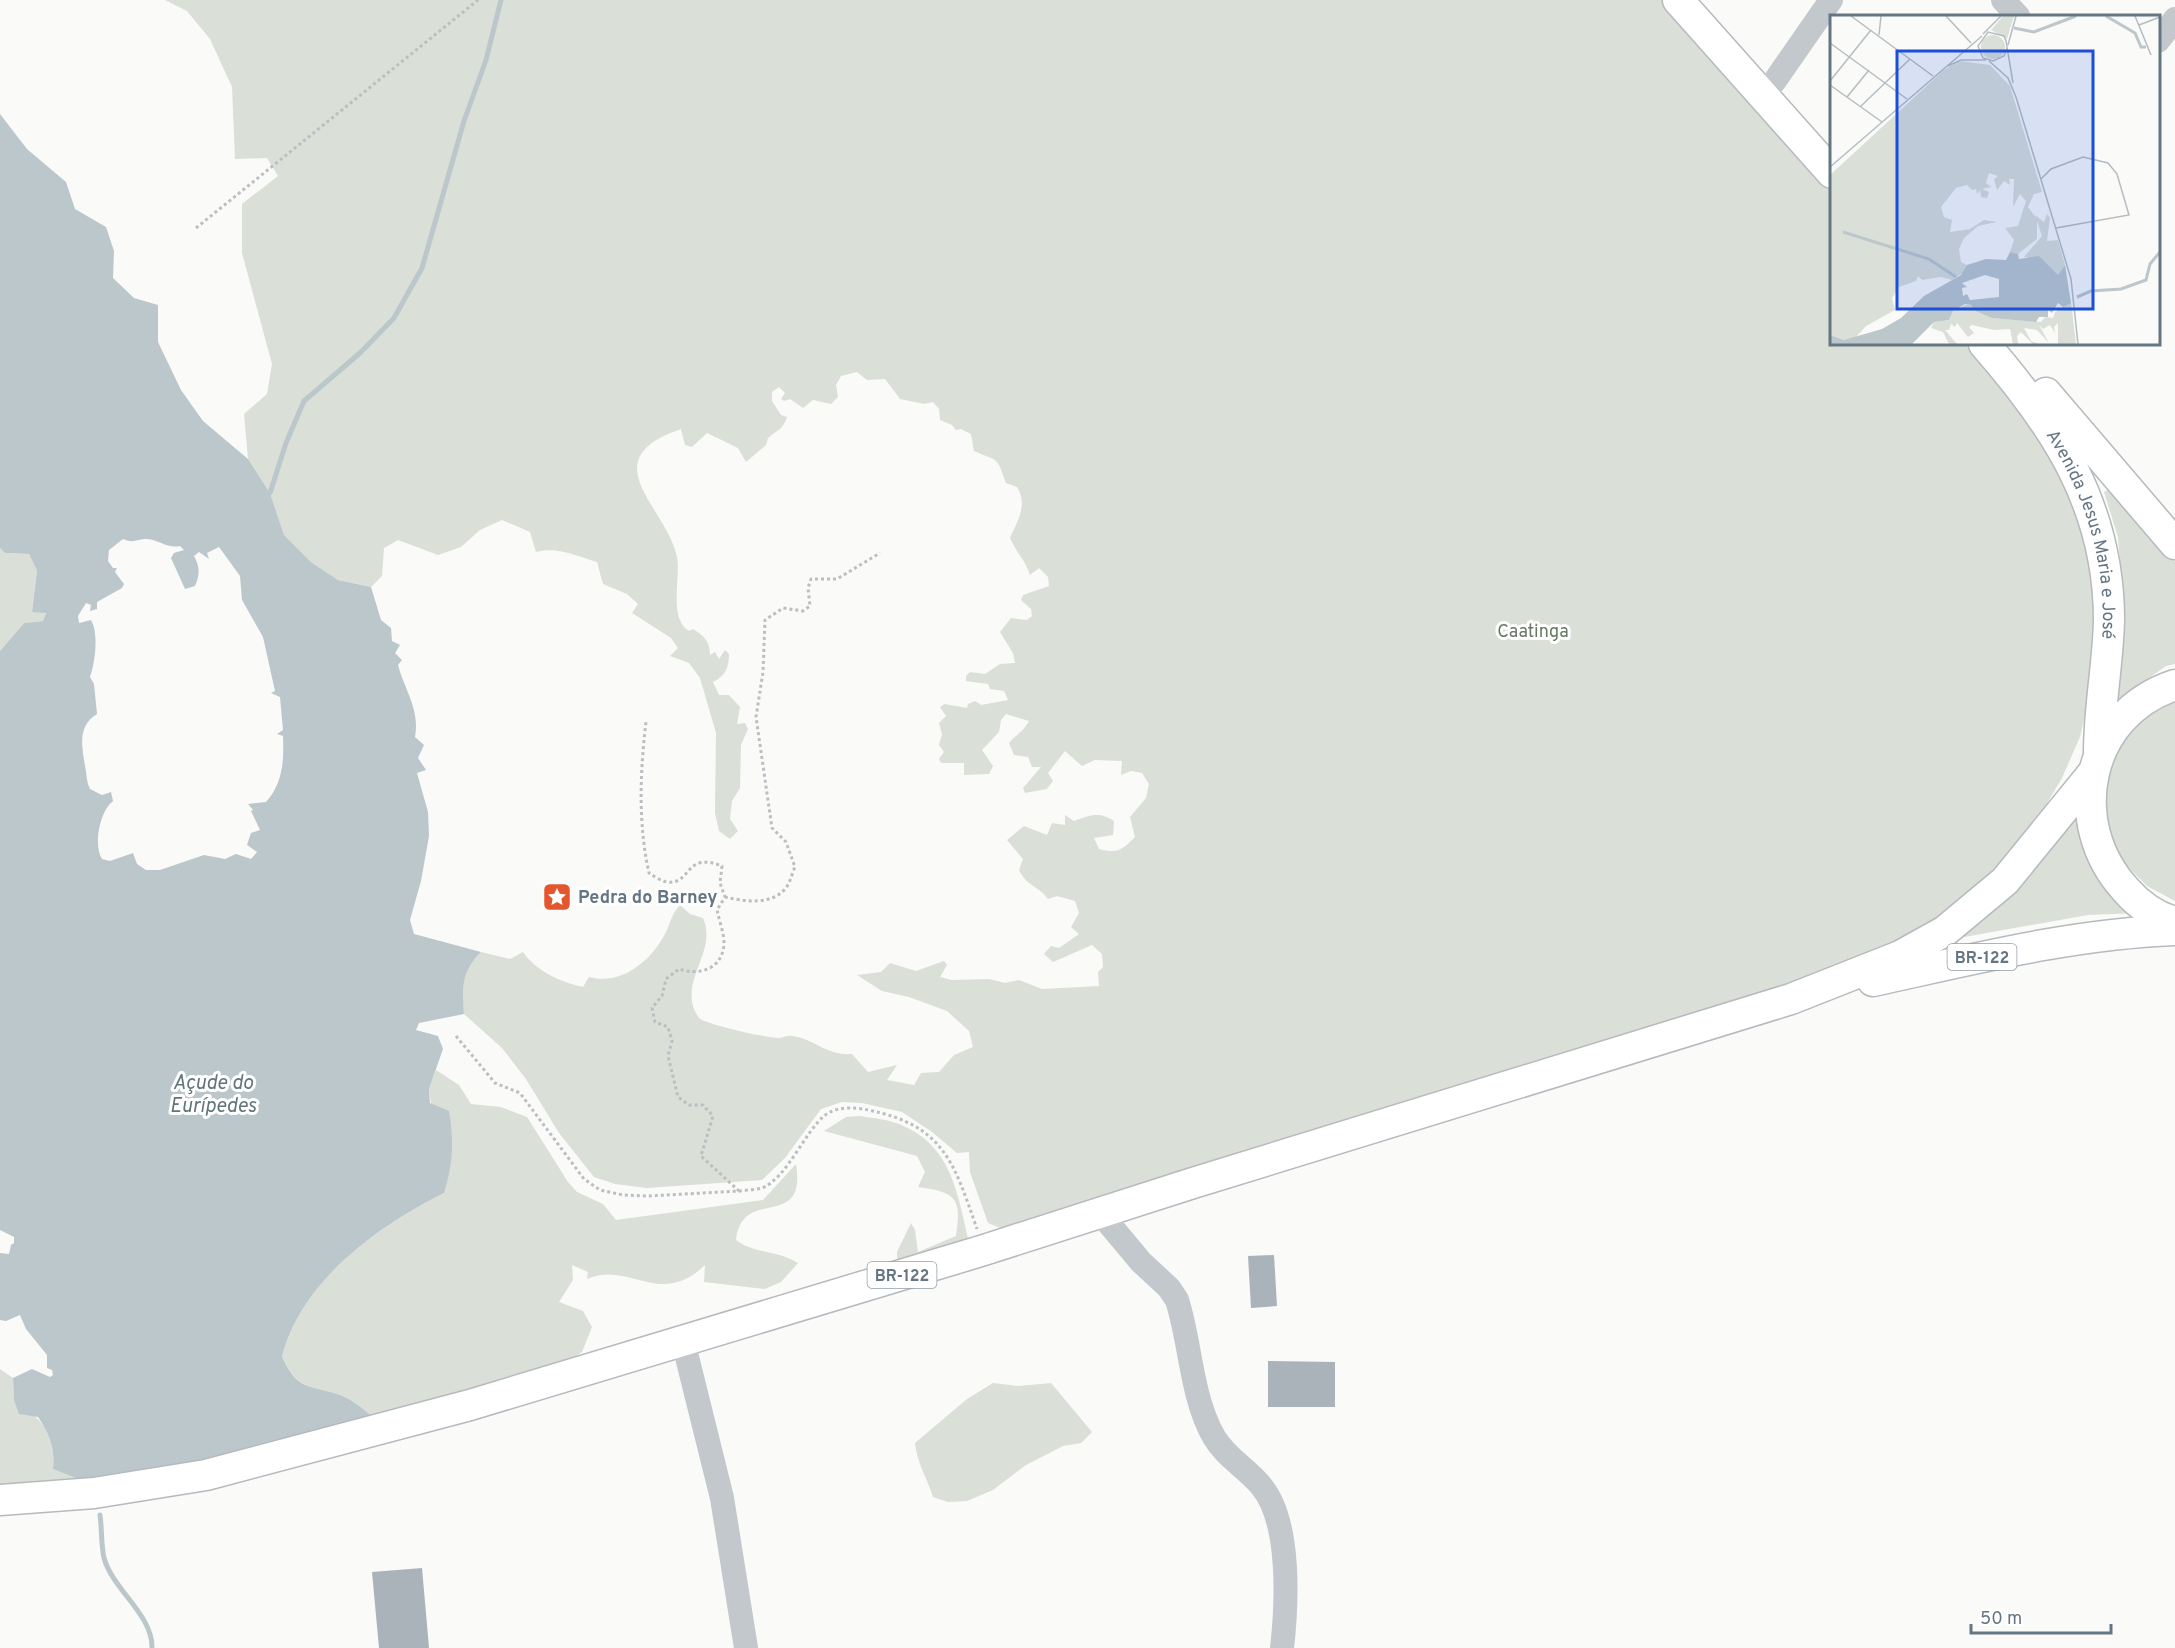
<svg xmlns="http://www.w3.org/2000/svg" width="2175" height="1648" font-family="Overpass,sans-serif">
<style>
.green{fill:#dadfd7}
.water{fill:#bbc7cb;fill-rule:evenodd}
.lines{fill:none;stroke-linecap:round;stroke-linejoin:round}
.stream{stroke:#bbc7cb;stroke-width:5}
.building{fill:#aab3b9}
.major-casing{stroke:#b5babe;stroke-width:33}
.path{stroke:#bbbfc2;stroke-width:3;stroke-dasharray:3 3;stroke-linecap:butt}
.minor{stroke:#c3c8cc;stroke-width:24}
.major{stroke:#fff;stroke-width:30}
.labels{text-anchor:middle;stroke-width:6;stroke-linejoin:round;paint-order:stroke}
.shield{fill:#fff;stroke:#939fa8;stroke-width:1.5}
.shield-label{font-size:16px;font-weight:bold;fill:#657683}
.street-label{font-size:18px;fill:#657683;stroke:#fff}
.park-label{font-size:18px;fill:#687a64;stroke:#fff}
.poi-label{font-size:18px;font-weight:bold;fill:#657683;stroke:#fff;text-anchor:start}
.water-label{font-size:20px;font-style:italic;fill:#60757c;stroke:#fff}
.inset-river{fill:none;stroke:#bbc7cb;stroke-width:3}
.inset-road{fill:none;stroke:#b5bdc2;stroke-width:1.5}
.view{fill:#1d4ed8;fill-opacity:0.15;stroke:#1d4ed8;stroke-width:3}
.inset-edge{fill:none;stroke:#657683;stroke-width:3}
</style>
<rect width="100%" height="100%" fill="#fafaf8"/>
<!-- green -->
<g class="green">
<path d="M165 0H1665L1831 186 1832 344H1973L2073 489 2098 583 2094 676 2080 737 2062 778 2036 822 1981 888 1942 918 1879 952 1673 1022 1003 1229 988 1223 970 1172 969 1152 957 1153 932 1132 902 1112 862 1103 842 1102 821 1109 785 1158 762 1180 647 1188 615 1184 594 1177 559 1133 526 1079 502 1048 464 1014C461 985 459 974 481 952L510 959 523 952C536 971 560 982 583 987L589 977C621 986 651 961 665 934 671 923 671 914 680 905L690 914 703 918C716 948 688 972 692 1001 692 1006 696 1014 699 1018 707 1025 767 1038 779 1038 783 1038 788 1035 792 1036 815 1039 827 1056 852 1054L868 1072 897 1065 887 1080 914 1085 921 1073 939 1072 954 1055 973 1047 969 1031 947 1011 909 997 882 991 857 975 881 972 890 963 916 971 944 961 947 965 940 977 952 980 989 979 1005 983 1019 980 1042 989 1099 986 1098 972 1103 967 1102 954 1092 945 1053 962 1044 954 1051 946 1059 948 1079 934 1071 927 1079 913 1075 901 1057 896 1048 899C1038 885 1027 887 1019 870L1023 859 1007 840 1024 826 1047 835 1052 823 1065 825V815L1074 821C1090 815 1099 811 1114 821L1113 835 1094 838 1099 849C1118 854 1122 850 1135 837L1130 817 1146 798 1149 784 1142 773 1131 771 1121 775 1122 761 1095 760 1082 766 1065 751 1048 773 1053 781 1047 789 1025 793 1023 788 1041 767H1032L1028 757 1014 755 1009 743C1016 735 1024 731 1029 721L1006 714 1001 720 999 732 982 750 993 766 989 774 964 775V763H941L939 759 944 752 939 745 942 734 939 723 946 716 940 707 945 704 967 708 968 704 975 701 981 705 1008 700 1004 691 990 689 988 684 966 681V676L970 672 985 674 1000 664 1015 663 1013 653 1000 632 1011 618 1027 620 1032 616 1031 609 1021 600 1023 595 1049 586 1048 577 1039 568 1030 575C1026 561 1016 552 1010 538 1018 520 1028 505 1017 487L1006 483C996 455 999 462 974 451L971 434 961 429 956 430 952 425 940 420 939 409 933 402 924 404 900 399 885 379 867 380 857 372 841 376 836 385 838 397 831 404 813 400 803 408 790 399 784 401 781 399 785 393 779 387 772 392V401L781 415 787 417C782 431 778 429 768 438L766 445 746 462 738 448 707 433 692 447 685 445 681 429C590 460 667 507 677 557 681 578 668 618 689 631L693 629C704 636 710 641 710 655L715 652 719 659 725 650 729 654C729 668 725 676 713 682L719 695H729L740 707 737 724 745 723 748 729 741 745 740 788 732 801 730 819 738 831 730 839 719 831 715 813 716 733 700 678 689 663 670 656 678 648 671 638 632 613 638 604 627 594 603 584 597 562C577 556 557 546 536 552L530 532 502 520 480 530 461 547 438 555 398 540 384 548 382 576 371 587 338 580 311 562 284 535 270 493 248 459 244 414 267 394 272 364 242 253V204L278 176 267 158 235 159 232 87 210 39 187 11Z"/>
<polygon points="2111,488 2175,562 2175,664 2166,666 2116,701 2125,623 2118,537 2104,492"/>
<polygon points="0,548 5,553 29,554 37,571 32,612 46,612 43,621 24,623 0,651"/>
<polygon points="2175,691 2175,901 2147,886 2121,860 2112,843 2102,790 2118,738"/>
<polygon points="2076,816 2094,856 2141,913 2088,915 1953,939"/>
<path d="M436 1070 459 1085 471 1104 501 1107 527 1117 568 1182 577 1192 603 1204 616 1220 763 1200 796 1164C807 1232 742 1185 736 1240 754 1254 778 1250 798 1263L781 1282 765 1289 704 1282 705 1265C659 1309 630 1260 587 1279L588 1272 572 1265 573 1280 559 1302 583 1311 592 1327 582 1352 563 1365 373 1417C362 1408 351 1398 337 1394 306 1384 300 1391 282 1357 301 1281 378 1226 444 1193L429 1089Z"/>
<path d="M860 1116C871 1118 885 1119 896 1123 950 1142 957 1190 968 1238L961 1244 897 1262V1252L911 1223 915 1230 918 1252 956 1236C962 1198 956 1192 918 1187L925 1172 917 1156 824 1131 846 1117Z"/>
<path d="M0 1369 13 1378 14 1400C42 1420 56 1432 53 1469L78 1479 0 1486Z"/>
<path d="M993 1383 1019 1386 1051 1383 1092 1432 1081 1443 1063 1446 1026 1465 993 1490 967 1501 948 1502 933 1497C927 1478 917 1463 915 1443L967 1399Z"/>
</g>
<!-- water -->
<path class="water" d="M0 114 27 149 66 182 75 209 106 227 114 251 113 278 134 298 158 305V342L181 390 203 421 248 459 270 493 284 535 311 562 338 580 371 587 381 620 391 628 392 641 400 645 395 653 402 660 398 665C405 691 420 709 415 737L424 745 418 758 426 770 417 773 428 812 429 836 421 881 410 920 414 934 481 952C461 972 462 987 464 1014L419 1023 416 1030 438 1036 443 1049 429 1089 430 1103 449 1111C454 1141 453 1164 444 1193 378 1226 301 1281 282 1357 299 1391 306 1384 337 1394 351 1398 362 1408 373 1417L224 1456 155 1469 78 1479 53 1469C55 1447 50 1435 38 1417L19 1414 14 1400 13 1378 32 1369 50 1377 53 1375 52 1370 47 1368V1355L26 1329 20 1315 6 1321 0 1320V1253L9 1254 11 1245 14 1243V1237L0 1230V651L24 623 43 621 46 613 32 612 37 571 29 554 5 553 0 548ZM123 539C134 544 136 539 147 539 159 540 168 549 180 546L184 550 174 553 171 558 185 589 195 586C200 574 200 567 194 556L199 552 209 559 207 553 219 547 240 576 242 600 263 637 275 691 271 693 280 697 283 730 277 734 283 736C284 761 283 783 266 802L248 804 253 810 251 811 260 830 251 833 247 845 257 852 251 859 236 854 225 859 204 855 160 870H146L137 864 133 853 110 861 102 859C93 845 100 811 113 801L111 792 102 795 90 789C86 781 87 775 85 766 82 747 77 726 97 714L94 684 90 677C95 663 99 633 91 620L79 623 78 616 86 603 91 605 90 611 97 609V602L122 588 124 584 115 572 117 568H113L108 561 109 550Z"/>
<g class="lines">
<!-- stream -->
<g class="stream">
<polyline points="270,493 286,443 304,401 360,353 394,318 422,268 464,121 486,60 501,0"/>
<path d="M100 1515C102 1529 101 1545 104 1558 113 1590 153 1615 152 1648"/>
</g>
</g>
<!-- building -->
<g class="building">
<polygon points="1274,1255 1277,1306 1251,1308 1248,1256"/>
<polygon points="1268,1361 1335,1362 1335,1407 1268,1407"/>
<polygon points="422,1568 429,1648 379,1648 372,1572"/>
</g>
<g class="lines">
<!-- major casing -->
<g class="major-casing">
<g id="major">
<polyline points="1678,0 1832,173"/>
<path id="s1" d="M1984 344C2056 426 2109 507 2109 620 2108 664 2099 708 2099 752"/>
<polyline points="2046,393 2175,544"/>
<path d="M2175 685C2086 714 2064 823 2126 890 2138 904 2156 917 2175 922"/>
<path d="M1873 981C1974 959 2072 934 2175 930"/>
<polyline points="0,1500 94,1493 206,1475 470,1405 984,1250 1193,1183 1791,999 1900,956 1945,931 2005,881 2093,773"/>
</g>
</g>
<!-- path -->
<g class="path">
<polyline points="196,228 478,0"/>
<path d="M725 897C743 901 770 906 785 889 790 884 792 873 795 867L786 842 772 828 756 717 763 672 765 620 783 608 803 611 810 606 808 588 811 579H837L880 553"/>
<path d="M456 1036 495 1083 520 1093 584 1179 600 1190 623 1195 648 1196 739 1191 701 1156 713 1116 703 1105H689L678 1097 668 1056 672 1041 668 1027 655 1022 652 1008 662 996 666 979 679 969C700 976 723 969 724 943 724 933 719 920 717 910L725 897 720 883 722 866C684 851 692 885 667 882 661 881 654 876 649 873 638 824 640 772 646 722"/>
<path d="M739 1191C746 1190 755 1190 762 1188 786 1179 805 1132 824 1116 836 1106 855 1107 868 1110 944 1125 954 1163 977 1229"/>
</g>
<!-- minor -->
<g class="minor">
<polyline points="2003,0 2018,16"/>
<polyline points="2158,41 2175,19"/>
<polyline points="1774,82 1831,0"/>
<path d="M1100 1213 1141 1262 1169 1288 1177 1300C1191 1344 1191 1397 1214 1437 1226 1458 1248 1469 1262 1487 1291 1523 1287 1604 1282 1648"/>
<polyline points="683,1341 722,1498 746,1648"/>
</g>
<!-- major -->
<use href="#major" class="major"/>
</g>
<!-- icons -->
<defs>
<g id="sight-square" transform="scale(1.5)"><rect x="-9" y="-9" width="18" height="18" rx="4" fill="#e4572e" stroke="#fff"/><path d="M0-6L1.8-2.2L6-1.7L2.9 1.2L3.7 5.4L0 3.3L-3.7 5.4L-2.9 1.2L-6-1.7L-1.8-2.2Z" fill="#fff"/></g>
</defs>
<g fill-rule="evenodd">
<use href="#sight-square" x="557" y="897"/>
</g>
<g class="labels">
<!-- shield labels -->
<g class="shield">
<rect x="1947.5" y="944" width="69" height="26" rx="4.5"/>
<rect x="867.5" y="1262" width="69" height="26" rx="4.5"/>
</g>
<g class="shield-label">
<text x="1982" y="963">BR-122</text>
<text x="902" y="1281">BR-122</text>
</g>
<!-- street labels -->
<g class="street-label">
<text dy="6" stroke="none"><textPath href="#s1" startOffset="220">Avenida Jesus Maria e José</textPath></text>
</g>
<!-- park labels -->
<g class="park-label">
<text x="1533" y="637">Caatinga</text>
</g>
<!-- poi labels -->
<g class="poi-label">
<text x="578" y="903">Pedra do Barney</text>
</g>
<!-- water labels -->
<g class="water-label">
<text x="213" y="1089">Açude do<tspan x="213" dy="23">Eurípedes</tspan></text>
</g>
</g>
<!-- overview -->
<g transform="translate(1830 15)">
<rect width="330" height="330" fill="#fafaf8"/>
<path d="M173 1H184L177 24 161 15ZM151 32a12 12 0 1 1 24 0a12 12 0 1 1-24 0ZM130 46 160 50 180 71 212 177 204 179 198 192 207 204V224L188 239 180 237 184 225 175 213 188 211 196 186 190 179 183 192 184 164H179L180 170 174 166 167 175 164 164 168 161 159 158 156 168 161 172 152 174 159 177 157 183 151 182 150 175 147 179 146 174 142 175 137 170 126 173 111 192 114 202 122 205 120 217 140 214 154 205 167 207 148 211 134 223 129 234 131 247 137 250 134 257 122 265 111 262 92 265 88 261 86 266 69 272 62 283 65 295 36 311 25 323 14 325 0 320V160L114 55ZM217 199 220 203 217 226 228 225 235 250 228 260 211 245 194 242 212 221 205 200 214 207ZM241 287 246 329H228V308L224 312 225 318 220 310 213 314 209 310 219 328 207 315 194 313 201 326 209 329H203L191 317 187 321 188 329H183L180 314 164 315 142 310 139 312 144 318 138 322 127 308 125 312 121 309 119 315H115L127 329H119L113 317 101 313 104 307 119 305 123 296 140 288 162 303 211 307 215 302 223 303 225 297Z" fill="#dadfd7"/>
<path d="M180 237 188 239 189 244 209 241 228 260 235 250 241 288 233 292 228 288 222 298 218 295V302H209L206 307 162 303 146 296 140 289H135L123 296 119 305 104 307 82 329H0V320L14 325 52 314 71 303 94 281 131 260 137 250 156 244 176 245ZM155 260 169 264V282L140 285 137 279 133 281 132 273 137 272 132 268Z" fill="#bbc7cb" fill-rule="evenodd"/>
<path class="inset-river" d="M276 1 305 18 311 32H316M184 13 204 17 246 1M13 217 99 244 126 262M247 282 261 276 291 274 316 265 320 249 330 237"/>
<path class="inset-road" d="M21 1 103 61M116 1 141 28M305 1 321 40M309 10 330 2M153 19 171 1M49 20 51 1M0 28 77 84M178 30 186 1M177 33 174 41 163 46 153 43 148 31 158 17 174 21 176 26 183 68M159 46 178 63 186 82 241 264 248 329M118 51 131 45H156M0 66 41 15M0 70 52 107M17 82 39 55M30 92 80 44M0 152 152 21M211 164 221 154 253 142 278 148 287 159 299 200 226 213"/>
<path class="view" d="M67 36H263V294H67Z"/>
<rect width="330" height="330" class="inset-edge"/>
</g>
<!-- scale -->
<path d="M1971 1624v9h140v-9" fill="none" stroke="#657683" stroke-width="3"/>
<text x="1980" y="1624" font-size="18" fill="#657683" stroke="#ffffff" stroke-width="4.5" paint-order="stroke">50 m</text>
</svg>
